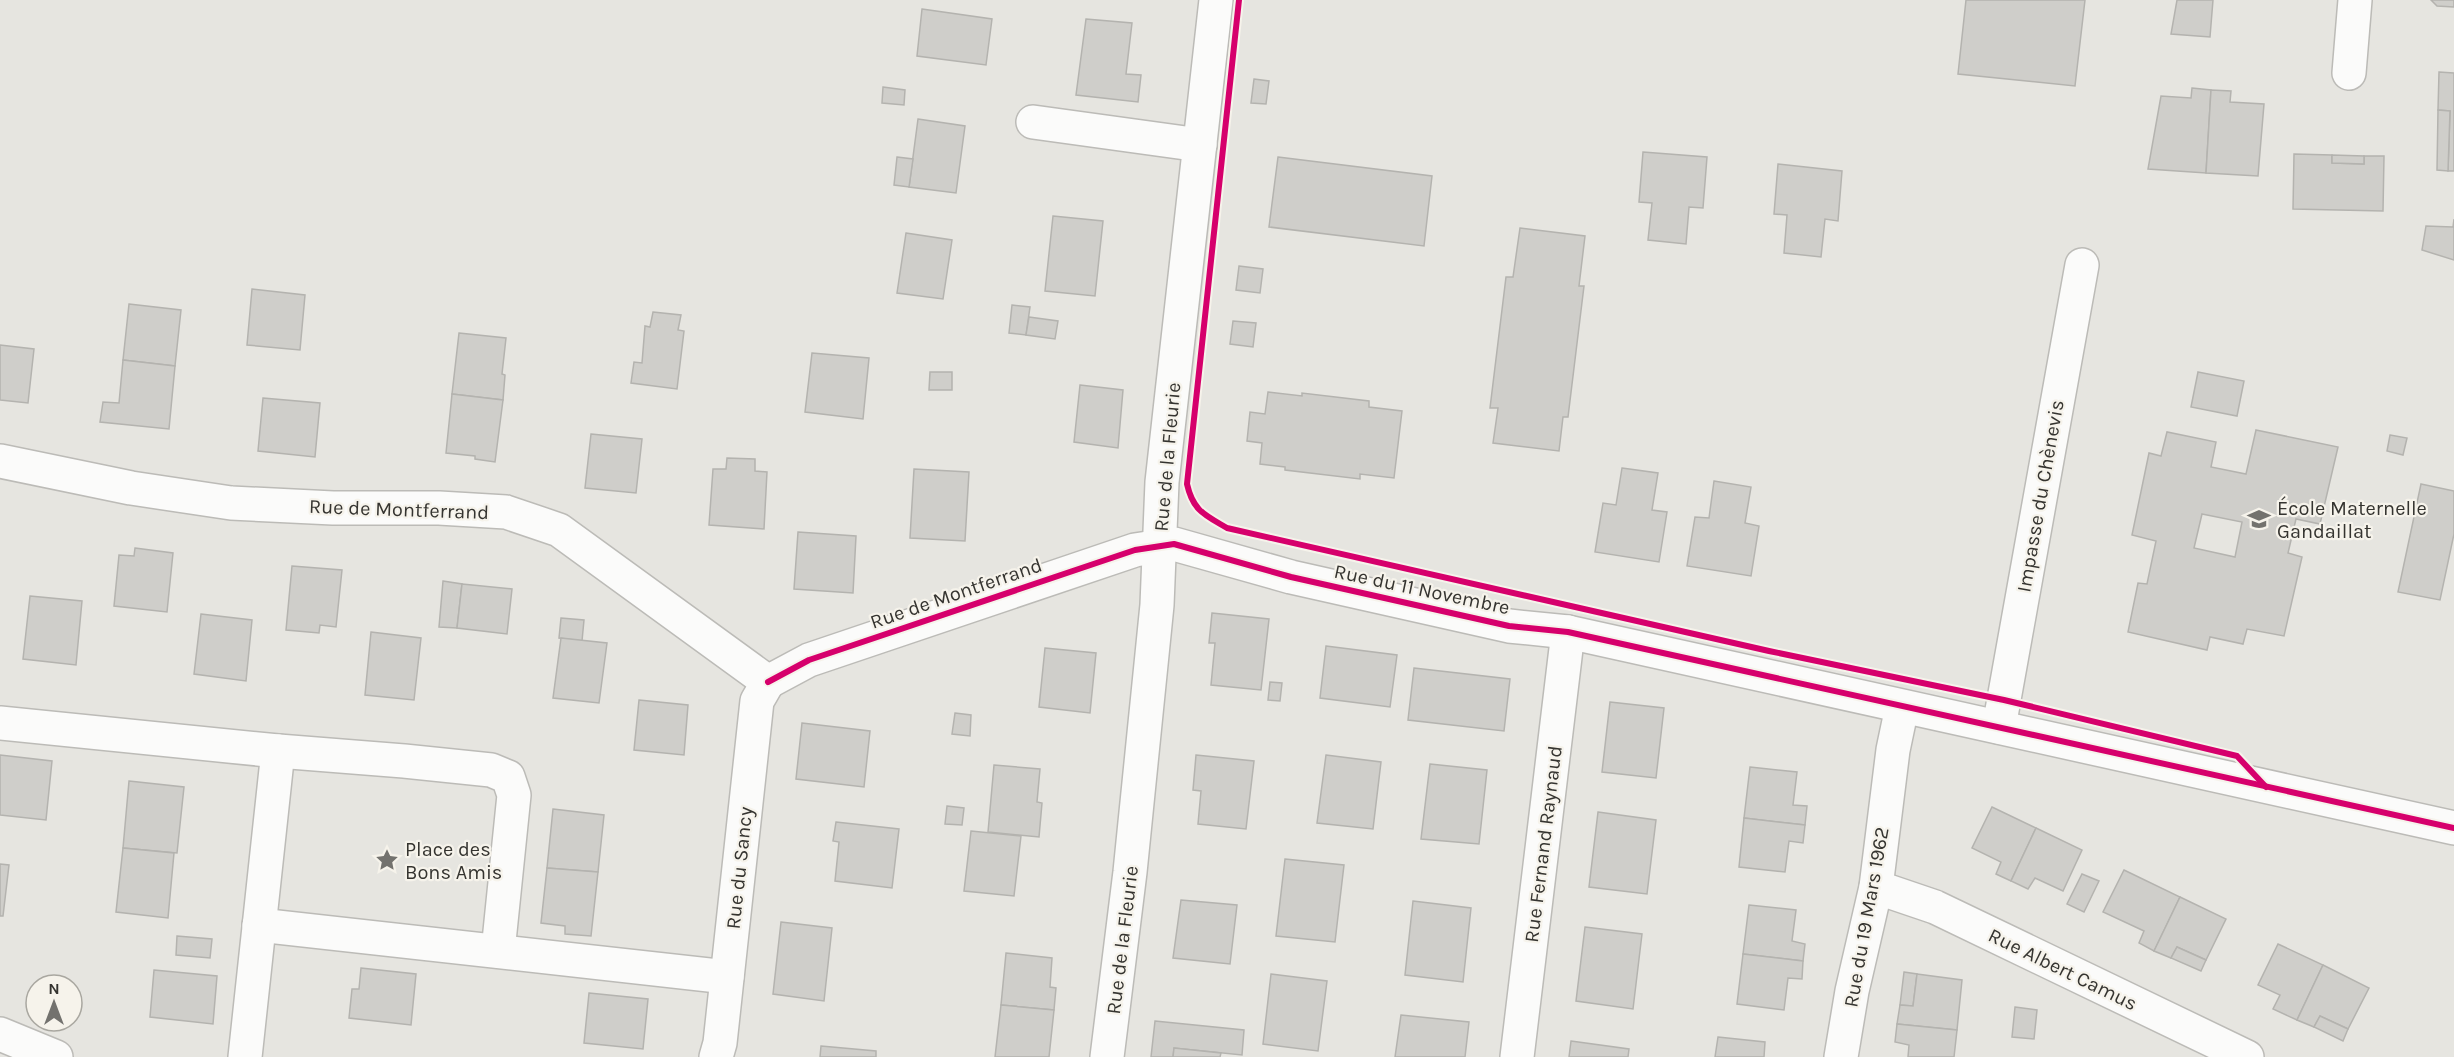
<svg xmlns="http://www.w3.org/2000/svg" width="2454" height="1057" font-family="Karla,sans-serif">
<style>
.building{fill:#cfceca;stroke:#b4b3af;stroke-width:1.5;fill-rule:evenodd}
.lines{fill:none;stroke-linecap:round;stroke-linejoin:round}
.street-casing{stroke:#bcbbb7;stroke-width:36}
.street{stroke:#fbfbfa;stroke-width:33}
.cycleway-casing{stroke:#f6f3eb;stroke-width:10}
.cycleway{stroke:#d6006c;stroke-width:6}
.labels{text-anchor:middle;stroke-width:4.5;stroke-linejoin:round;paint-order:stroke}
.street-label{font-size:20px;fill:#353430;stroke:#f6f3eb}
.poi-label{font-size:20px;fill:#353430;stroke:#f6f3eb;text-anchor:start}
</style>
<rect width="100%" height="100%" fill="#e6e5e0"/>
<!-- building -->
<g class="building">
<polygon points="1966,0 2085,0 2075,86 1958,74"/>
<polygon points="2177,0 2213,0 2210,37 2171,34"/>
<polygon points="2431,0 2454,0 2454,7 2437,6"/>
<polygon points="922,9 992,19 986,65 917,56"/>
<polygon points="1086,19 1132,23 1126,74 1141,75 1138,102 1076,95"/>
<polygon points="2439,72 2454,73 2454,171 2448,171 2450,111 2438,110"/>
<polygon points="1254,79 1269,81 1266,104 1251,103"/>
<polygon points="883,87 905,90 904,105 882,103"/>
<polygon points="2192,88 2211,90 2206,173 2148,169 2161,96 2191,98"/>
<polygon points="2211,90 2231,91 2230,102 2264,104 2258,176 2206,173"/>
<polygon points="2438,110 2450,111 2448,171 2437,170"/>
<polygon points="918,119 965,126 956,193 909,187"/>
<polygon points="1643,152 1707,157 1703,208 1689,207 1686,244 1648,240 1652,203 1639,202"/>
<polygon points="2294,154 2332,155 2332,163 2364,164 2364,156 2384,156 2383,211 2293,209"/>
<polygon points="2332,155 2364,156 2364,164 2332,163"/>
<polygon points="897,157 913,159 909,187 894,185"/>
<polygon points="1278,157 1432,176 1424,246 1269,227"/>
<polygon points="1778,164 1842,171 1838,221 1825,219 1821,257 1784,253 1787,215 1774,214"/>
<polygon points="1053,216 1103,221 1095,296 1045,291"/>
<polygon points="2454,219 2454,260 2422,250 2426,226 2453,227"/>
<polygon points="1520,228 1585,236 1579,286 1584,286 1568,417 1563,417 1559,451 1493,443 1498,408 1490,408 1506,277 1513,277"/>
<polygon points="906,233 952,240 943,299 897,293"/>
<polygon points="1239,266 1263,269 1260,293 1236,290"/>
<polygon points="252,289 305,295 300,350 247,345"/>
<polygon points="129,304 181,310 175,366 123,360"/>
<polygon points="1012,305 1030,307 1026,335 1009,333"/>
<polygon points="653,312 681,315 678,330 684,331 677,389 631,383 634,362 642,363 645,326 650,327"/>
<polygon points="1029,317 1058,321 1055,339 1026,335"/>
<polygon points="1233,321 1256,323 1253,347 1230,344"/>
<polygon points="459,333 506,338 502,374 505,375 503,400 452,394"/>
<polygon points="0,345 34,349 28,403 0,400"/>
<polygon points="812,353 869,358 863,419 805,412"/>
<polygon points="123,360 175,366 169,429 100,422 103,402 119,403"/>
<polygon points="930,372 952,372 952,390 929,390"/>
<polygon points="2198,372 2244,381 2237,416 2191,407"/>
<polygon points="1080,385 1123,390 1118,448 1074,442"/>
<polygon points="1268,392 1302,396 1302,393 1369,401 1369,407 1402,411 1394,478 1360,474 1360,479 1285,470 1285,467 1260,464 1262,443 1247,441 1250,412 1265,414"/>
<polygon points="452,394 503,400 495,462 475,459 475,456 446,453"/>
<polygon points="263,398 320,403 315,457 258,451"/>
<path d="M2256 430 2338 447 2320 524 2296 519 2288 553 2302 557 2284 636 2247 629 2243 644 2210 637 2207 650 2128 632 2138 583 2147 584 2156 541 2132 535 2149 453 2161 456 2167 432 2216 442 2211 467 2246 474ZM2202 514 2242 522 2235 557 2194 548Z"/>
<polygon points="591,434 642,439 636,493 585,488"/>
<polygon points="2390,435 2407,438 2403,455 2387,451"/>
<polygon points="727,458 755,459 755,471 767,472 764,529 709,525 713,469 726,469"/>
<polygon points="1622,468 1658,473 1652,510 1667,512 1659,562 1595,552 1603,503 1616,505"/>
<polygon points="914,469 969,472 965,541 910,538"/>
<polygon points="1714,481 1751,487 1745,523 1759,526 1751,576 1687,566 1695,517 1709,518"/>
<polygon points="2421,484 2454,491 2454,534 2440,600 2398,592"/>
<polygon points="798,532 856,536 853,593 794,589"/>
<polygon points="135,548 173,553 167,612 114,606 119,555 134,556"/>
<polygon points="292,566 342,570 336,627 320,625 319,633 286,630"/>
<polygon points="443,581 462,584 457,628 439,627"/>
<polygon points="462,584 512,589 507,634 457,628"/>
<polygon points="30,596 82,601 76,665 23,659"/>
<polygon points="1212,613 1269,619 1261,690 1211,685 1215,643 1209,643"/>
<polygon points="201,614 252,620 246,681 194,674"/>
<polygon points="561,618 584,620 582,641 559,638"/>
<polygon points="371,632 421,638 414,700 365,695"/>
<polygon points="561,638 607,643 599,703 553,698"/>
<polygon points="1326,646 1397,655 1390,707 1320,698"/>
<polygon points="1045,648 1096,653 1090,713 1039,707"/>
<polygon points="1414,668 1510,679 1504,731 1408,720"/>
<polygon points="1270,682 1282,683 1280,701 1268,700"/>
<polygon points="639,700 688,705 684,755 634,750"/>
<polygon points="1610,702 1664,708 1656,778 1602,772"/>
<polygon points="955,713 971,715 970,736 952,734"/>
<polygon points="802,723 870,731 864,787 796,779"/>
<polygon points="0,755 52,761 46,820 0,815"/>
<polygon points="1196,755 1254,761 1246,829 1198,824 1201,791 1193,790"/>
<polygon points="1326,755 1381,762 1373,829 1317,823"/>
<polygon points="1430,764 1487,770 1479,844 1421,839"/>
<polygon points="994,765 1040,769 1037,802 1042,803 1039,837 988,832"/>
<polygon points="1750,767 1797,772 1793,805 1807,806 1805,825 1744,818"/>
<polygon points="129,781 184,787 177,853 123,848"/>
<polygon points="947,806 964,808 962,825 945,824"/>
<polygon points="1992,807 2036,828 2011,881 1996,874 2001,862 1972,848"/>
<polygon points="553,809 604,815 598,872 547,868"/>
<polygon points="1598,812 1656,820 1647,894 1589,887"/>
<polygon points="1744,818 1805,825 1803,843 1789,841 1785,872 1739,867"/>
<polygon points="836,822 899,829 892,888 835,881 839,842 833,841"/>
<polygon points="2036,828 2082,850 2063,891 2035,878 2028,889 2011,881"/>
<polygon points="971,831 1021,836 1014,896 964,891"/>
<polygon points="123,848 174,853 168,918 116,912"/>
<polygon points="1285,859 1344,865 1335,942 1276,936"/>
<polygon points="0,864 9,865 3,916 0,916"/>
<polygon points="547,868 598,872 591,936 565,934 565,926 541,923"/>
<polygon points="2124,870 2180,897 2154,951 2139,943 2144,931 2103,912"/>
<polygon points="2082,874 2099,881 2084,912 2067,904"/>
<polygon points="2180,897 2226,919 2206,960 2177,947 2171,958 2154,951"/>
<polygon points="1181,900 1237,905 1230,964 1173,958"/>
<polygon points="1413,901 1471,908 1463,982 1405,975"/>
<polygon points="1749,905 1796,910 1792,941 1805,944 1803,961 1743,954"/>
<polygon points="781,922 832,928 824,1001 773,994"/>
<polygon points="1585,927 1642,934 1633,1009 1576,1001"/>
<polygon points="177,936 212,939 210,958 176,955"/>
<polygon points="2278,944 2323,965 2297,1020 2273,1009 2280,995 2258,985"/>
<polygon points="2177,947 2206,960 2201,971 2171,958"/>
<polygon points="1006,953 1052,958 1050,987 1056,988 1054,1010 1001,1005"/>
<polygon points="1743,954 1803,961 1802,979 1788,978 1784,1010 1737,1004"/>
<polygon points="2323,965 2369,988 2348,1029 2320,1016 2314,1027 2297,1020"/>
<polygon points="361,968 416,974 411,1025 349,1018 352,989 359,989"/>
<polygon points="154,970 217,976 213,1024 150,1017"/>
<polygon points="1904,972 1917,974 1913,1006 1900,1005"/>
<polygon points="1271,974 1327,981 1318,1051 1263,1044"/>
<polygon points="1917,974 1962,980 1957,1030 1897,1024 1900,1005 1913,1006"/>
<polygon points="589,993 648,999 643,1049 584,1043"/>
<polygon points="1001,1005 1054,1010 1049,1057 995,1057"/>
<polygon points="2015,1007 2037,1010 2034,1039 2012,1037"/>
<polygon points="1401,1015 1469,1022 1465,1057 1395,1057"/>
<polygon points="2320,1016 2348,1029 2343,1041 2314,1027"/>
<polygon points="1155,1021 1244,1030 1242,1055 1174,1048 1173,1057 1151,1057"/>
<polygon points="1897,1024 1957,1030 1954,1057 1908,1057 1909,1045 1895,1042"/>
<polygon points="1718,1037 1765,1042 1764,1057 1715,1057"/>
<polygon points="1571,1041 1629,1049 1628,1057 1569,1057"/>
<polygon points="821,1046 876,1051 876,1057 820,1057"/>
<polygon points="1174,1048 1221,1053 1220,1057 1173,1057"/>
</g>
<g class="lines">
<!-- street casing -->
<g class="street-casing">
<g id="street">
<polyline points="2349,73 2355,0"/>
<polyline points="1033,122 1200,145"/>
<polyline points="0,461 131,488 231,503 333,508 439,508 506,512 559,530 768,682"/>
<polyline points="768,682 809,660 1135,550 1174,544 1291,577 1509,626 1568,632 2454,828"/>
<polyline points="0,723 278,751 404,761 491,770 508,777 514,795 498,951"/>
<polyline points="1999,727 2082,265"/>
<polyline points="1876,887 1935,907 2247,1057"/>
<polyline points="259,925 727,977"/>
<polyline points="0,1034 56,1057"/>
<polyline points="245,1057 278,751"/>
<polyline points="716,1057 720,1043 757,701 768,682"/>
<polyline points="1107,1057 1130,872 1157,605 1162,482 1216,0"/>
<polyline points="1517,1057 1568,632"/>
<polyline points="1841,1057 1852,991 1876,887 1893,750 1902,707"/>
</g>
</g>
<!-- street -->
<use href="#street" class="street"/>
<!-- cycleway casing -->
<g class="cycleway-casing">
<g id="cycleway">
<path d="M1239 0 1187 484C1193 511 1205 515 1227 528L1769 651 2004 700 2237 756 2266 787"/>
<polyline points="768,682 809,660 1135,550 1174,544 1291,577 1509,626 1568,632 2454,828"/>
</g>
</g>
<!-- cycleway -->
<use href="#cycleway" class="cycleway"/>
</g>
<!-- icons -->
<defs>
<g id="school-bare" transform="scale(1.8)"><path d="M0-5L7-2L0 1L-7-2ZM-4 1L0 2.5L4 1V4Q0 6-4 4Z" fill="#73726e" stroke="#f6f3eb" stroke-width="2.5" paint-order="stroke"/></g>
<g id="sight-bare" transform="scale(1.8)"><path d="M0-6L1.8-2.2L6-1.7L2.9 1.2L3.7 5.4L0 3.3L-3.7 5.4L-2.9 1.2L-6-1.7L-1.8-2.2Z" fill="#73726e" stroke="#f6f3eb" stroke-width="2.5" paint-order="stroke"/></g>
</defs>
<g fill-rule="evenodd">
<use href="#school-bare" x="2259" y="519"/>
<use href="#sight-bare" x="387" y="860"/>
</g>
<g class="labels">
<!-- street labels -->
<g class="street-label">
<text transform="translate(1167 457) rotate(-85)" y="7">Rue de la Fleurie</text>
<text transform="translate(2040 496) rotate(-80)" y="7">Impasse du Chènevis</text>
<text transform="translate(399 509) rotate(2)" y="7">Rue de Montferrand</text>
<text transform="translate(1422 589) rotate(12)" y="7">Rue du 11 Novembre</text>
<text transform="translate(956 593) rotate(-19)" y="7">Rue de Montferrand</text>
<text transform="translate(1543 844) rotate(-83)" y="7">Rue Fernand Raynaud</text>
<text transform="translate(739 868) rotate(-84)" y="7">Rue du Sancy</text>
<text transform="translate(1866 917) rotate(-80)" y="7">Rue du 19 Mars 1962</text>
<text transform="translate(1122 940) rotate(-83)" y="7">Rue de la Fleurie</text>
<text transform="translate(2063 969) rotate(26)" y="7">Rue Albert Camus</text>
</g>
<!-- poi labels -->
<g class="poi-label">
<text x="2277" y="515">École Maternelle<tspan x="2277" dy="23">Gandaillat</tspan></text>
<text x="405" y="856">Place des<tspan x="405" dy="23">Bons Amis</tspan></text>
</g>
</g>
<!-- north arrow -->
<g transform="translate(54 1003)"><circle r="28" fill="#f6f3eb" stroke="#a9a7a0" stroke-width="1.5"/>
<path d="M0-4.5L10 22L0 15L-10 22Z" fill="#73726e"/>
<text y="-9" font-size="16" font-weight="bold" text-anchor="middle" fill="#353430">N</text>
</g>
</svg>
